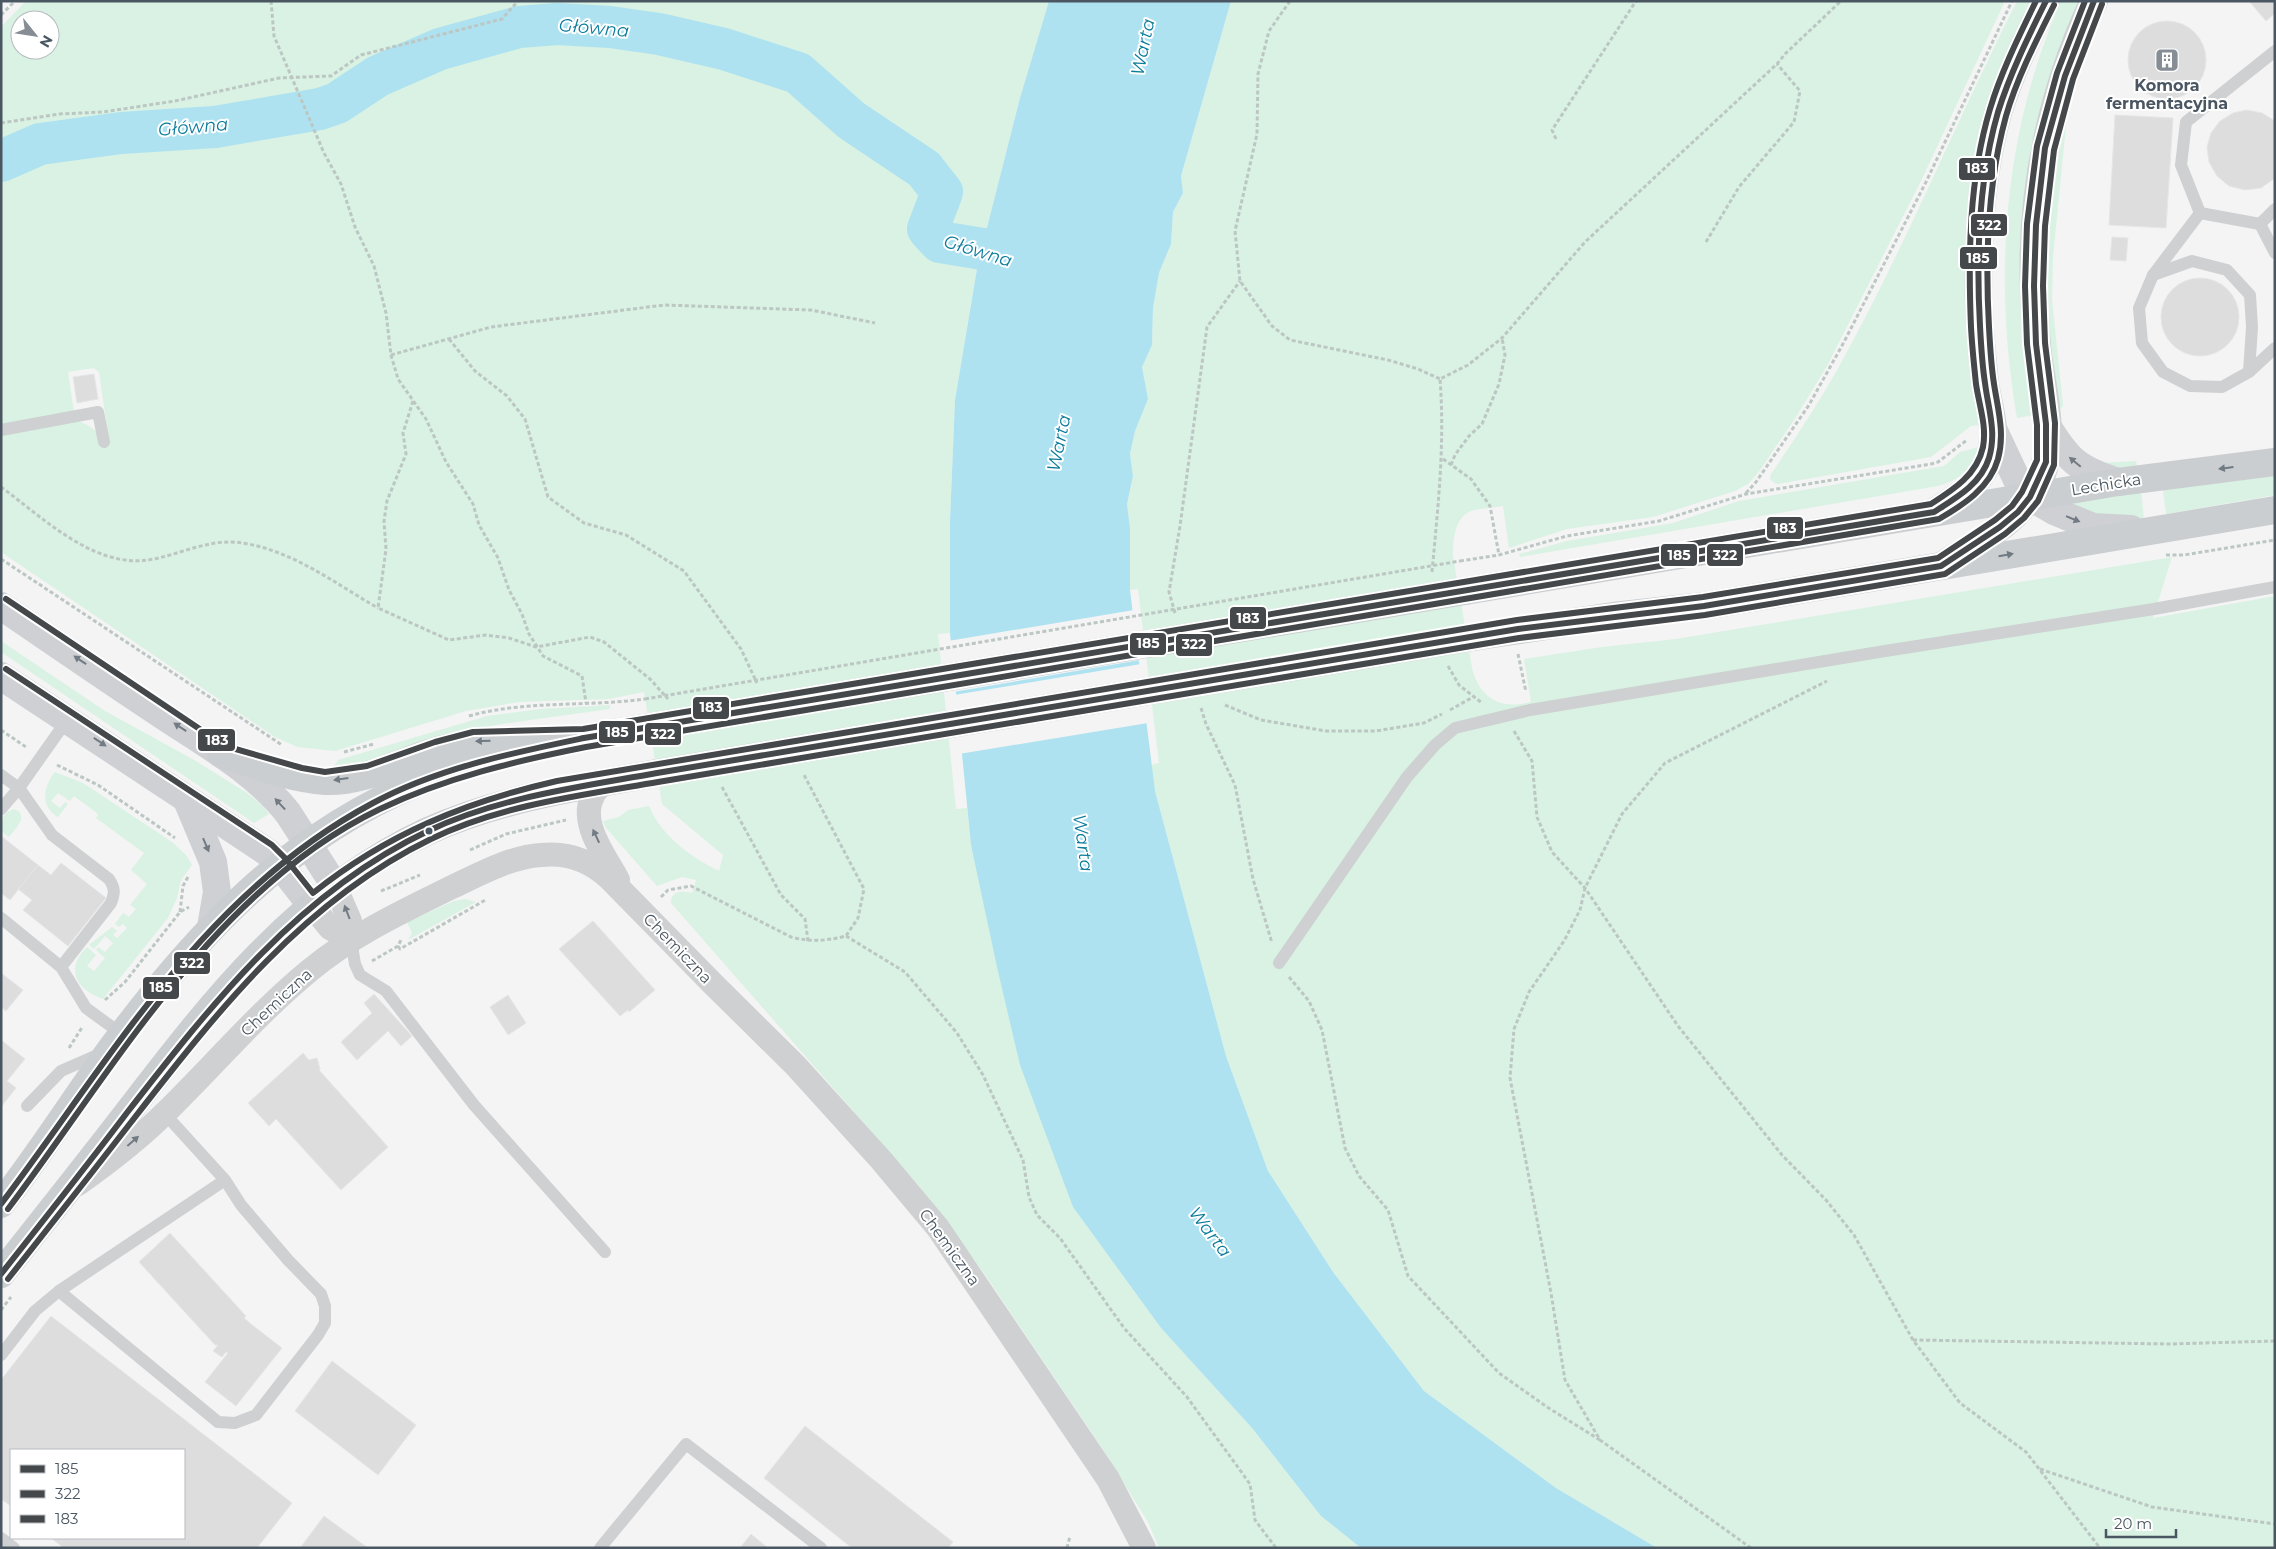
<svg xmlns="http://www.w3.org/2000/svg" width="2276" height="1549" font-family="Montserrat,sans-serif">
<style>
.green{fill:#d9f2e3;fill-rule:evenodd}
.water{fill:#aee2f0}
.pier{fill:#f4f4f4}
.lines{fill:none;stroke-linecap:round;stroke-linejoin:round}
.river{stroke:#aee2f0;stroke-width:42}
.building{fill:#ddddde;stroke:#e5e6e7}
.path{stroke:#bcc7c4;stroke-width:3;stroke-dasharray:4 2.5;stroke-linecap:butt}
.lane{stroke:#ced0d2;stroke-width:12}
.street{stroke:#ced0d2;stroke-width:24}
.secondary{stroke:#ced0d4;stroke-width:28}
.primary{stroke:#caced1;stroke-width:28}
.path-bridge{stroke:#bcc7c4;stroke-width:3;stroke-dasharray:4 2.5;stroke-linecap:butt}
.primary-bridge{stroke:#caced1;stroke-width:28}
.bus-1-casing{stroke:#fff;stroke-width:10}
.bus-2-casing{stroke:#fff;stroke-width:10}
.bus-3-casing{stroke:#fff;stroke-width:10}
.bus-1{stroke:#45484a;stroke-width:6}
.bus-2{stroke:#45484a;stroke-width:6}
.bus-3{stroke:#45484a;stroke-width:6}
.oneway{fill:#727b84}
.oneway2{fill:#707a83}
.oneway3{fill:#727b83}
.bus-dot{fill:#4a5661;stroke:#fff;stroke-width:2}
.labels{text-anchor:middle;stroke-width:4;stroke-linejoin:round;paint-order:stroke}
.poi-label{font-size:16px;font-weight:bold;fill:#4a5661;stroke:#fff}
.street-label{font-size:16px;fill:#4a5661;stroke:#fff}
.water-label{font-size:18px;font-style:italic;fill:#0c7c9b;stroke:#fff}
.line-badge{stroke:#fff;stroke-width:2}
.badge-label{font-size:14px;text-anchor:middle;font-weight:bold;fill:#fff}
</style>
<rect width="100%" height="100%" fill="#f4f4f4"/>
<!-- green -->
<g class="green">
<path d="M26 1H1049L1020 98 978 263 955 400 950 521V633L938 634 956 809 967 808 971 845 1073 1207 1161 1328 1252 1428 1321 1516 1361 1548H1159L1148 1522 1102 1448 984 1273 919 1186 671 903C671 890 683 891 692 893L696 880 682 877 657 886 606 828 603 821 619 817 628 810 649 806C661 836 691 857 719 871L723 855 662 804 644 692 609 699 519 702 466 711 335 751 297 747 275 737 1 552V435C18 432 70 417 83 423 93 427 100 436 109 441L99 372 93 368 68 372 74 412 1 426V27ZM20 20H50V50H20Z"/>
<path d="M1231 1H2005L1921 181 1827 366 1796 417 1758 473 1748 484 1735 491 1653 517 1567 529 1509 548 1503 506C1493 508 1480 508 1471 511 1454 518 1453 541 1453 556L1472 668C1480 699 1501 710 1531 702L1524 659 1602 647 1676 639 2172 557 2153 618 2275 596V1548H1657L1556 1488 1424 1391 1333 1272 1268 1171 1226 1056 1155 791 1150 765 1159 763 1138 589 1130 590V528L1127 504 1133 476 1130 454 1135 431 1148 399 1142 367 1152 345 1153 308 1159 273 1171 244 1173 212 1183 193 1181 176Z"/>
<path d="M2017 1H2033L2002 69 1980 425 1971 426 1931 457 1778 484 1774 483 1770 479 1771 474C1794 440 1816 407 1836 372 1903 252 1955 124 2017 1Z"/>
<path d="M2061 1H2080L2023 339 2034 415 2017 418C1993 278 2003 132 2061 1Z"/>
<path d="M2067 116 2053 257 2052 300 2063 405 2058 413C2052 368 2047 324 2046 279 2045 224 2055 170 2067 116Z"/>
<path d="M1979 447C1972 469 1960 480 1938 486L1520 557 1519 554 1567 541 1673 523 1739 501 1944 466 1960 452Z"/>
<polygon points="2078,449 2102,463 2136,461 2137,467 2122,469 2091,465"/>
<polygon points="2275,476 2275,495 2166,514 2163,490"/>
<polygon points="2141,491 2144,519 2123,521 2074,508 2071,503"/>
<polygon points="1,641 105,711 196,761 247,793 262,805 269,814 254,823 1,652"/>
<path d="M610 705V709C556 717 501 722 447 735 409 745 373 764 333 768L338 760 487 716 540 709Z"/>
<path d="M55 772 83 783 172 842 186 855 192 865 181 880 177 898 168 918 103 999C77 990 64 969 87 947L96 955 87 966 94 971 105 958 96 950 98 947 105 952 113 943 105 936 94 949 89 945 112 927 117 931 113 935 117 938 127 928 123 924 119 927 115 924 123 913 129 917 136 909 130 905 147 884 131 870 144 853 96 818 98 814 74 796 70 801 58 793 51 801 60 808 65 802 68 804 58 817C40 807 43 786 55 772Z"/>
<path d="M14 809C30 815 16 828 9 837L1 831C1 820 2 813 14 809Z"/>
<polygon points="465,899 476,902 408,940 412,933 407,922 454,901"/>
</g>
<!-- water -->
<polygon class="water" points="1049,1 1231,1 1181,176 1183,193 1173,212 1171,244 1159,273 1153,308 1152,345 1142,367 1148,399 1135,431 1130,454 1133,476 1127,504 1130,528 1130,590 1155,791 1226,1056 1268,1171 1333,1272 1424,1391 1556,1488 1657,1548 1361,1548 1321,1516 1252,1428 1161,1328 1073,1207 1020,1065 997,967 971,845 950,633 950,521 955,400 978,263 1020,98"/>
<!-- pier -->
<g class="pier">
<polygon points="1134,610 1140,660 953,692 948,641"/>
<polygon points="1141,664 1148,723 959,754 954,695"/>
</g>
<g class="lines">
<!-- river -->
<polyline class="river" points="1,161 40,144 121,133 215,127 320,109 337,103 378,76 440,49 519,27 557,24 610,27 659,34 724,49 798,73 851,120 924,169 942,192 928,229 940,242 983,249 1037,270"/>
</g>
<!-- building -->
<g class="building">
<polygon points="2249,1 2275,1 2275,13 2266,21"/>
<circle cx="2167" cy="60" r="39"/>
<polygon points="2247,110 2262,113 2275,121 2275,178 2261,188 2245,190 2229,186 2217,176 2209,162 2207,147 2211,133 2220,121 2233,113"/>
<polygon points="2115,115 2173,118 2166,228 2109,225"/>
<polygon points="2112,237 2128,238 2126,261 2110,260"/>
<circle cx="2200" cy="317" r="39"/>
<polygon points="94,374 98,399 77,403 73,377"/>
<polygon points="1,836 38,865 10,900 1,893"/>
<polygon points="61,863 106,898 68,946 23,910 32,900 18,889 38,865 51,875"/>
<polygon points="593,921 655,990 629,1012 628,1010 620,1016 559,949"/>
<polygon points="1,973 23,990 6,1011 1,1007"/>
<polygon points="374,994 412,1036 401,1046 388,1031 357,1060 341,1042 372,1013 364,1003"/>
<polygon points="508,995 526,1023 508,1035 490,1007"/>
<polygon points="1,1040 25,1059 7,1081 16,1088 1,1107"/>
<polygon points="303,1053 309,1060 317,1058 320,1069 319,1070 388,1147 341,1190 276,1119 269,1126 248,1103"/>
<polygon points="170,1233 246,1316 244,1318 251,1324 282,1348 236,1406 205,1382 228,1353 226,1352 222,1357 213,1351 218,1345 215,1345 139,1262"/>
<polygon points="51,1316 292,1503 257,1548 64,1548 51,1538 184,1538 184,1450 11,1450 11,1506 1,1499 1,1380"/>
<polygon points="332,1361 416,1425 378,1475 295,1411"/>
<polygon points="805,1426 953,1542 948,1548 852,1548 764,1478"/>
<polygon points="324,1516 368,1548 300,1548"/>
<polygon points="751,1534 768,1548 740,1548"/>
</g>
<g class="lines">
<!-- path -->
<g class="path">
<polyline points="271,1 274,36 324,153 341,184 355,227 374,266 386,313 391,355 398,379 426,419 446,462 473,504 479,525 498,558 509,590 522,614 529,634 543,656 582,676 586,703"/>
<polyline points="1290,1 1269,31 1258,74 1257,134 1235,231 1240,281 1272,326 1290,340 1388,360 1418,369 1440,379"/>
<polyline points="1,15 15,1"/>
<polyline points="1,123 59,114 103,112 175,101 279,78 331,76 361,55 502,19 518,1"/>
<polyline points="1556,139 1552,130 1636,1"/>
<polyline points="1706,242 1739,187 1794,122 1800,91 1777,64"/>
<polyline points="449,339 475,371 507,396 525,419 548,497 584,523 626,535 684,571 741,649 757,683"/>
<polyline points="391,355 491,327 664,305 811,310 875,323"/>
<polyline points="413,401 403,433 406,454 387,501 384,521 386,549 378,608 449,640 486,635 509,638 536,647 590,637 604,642 650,679 668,699"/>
<polyline points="1443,459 1471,479 1490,506 1499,555"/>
<polyline points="1451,465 1455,455 1469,436 1482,424 1499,384 1505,355 1502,338"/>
<path d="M1 487C45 519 96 571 154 559 183 553 212 538 242 543 292 550 336 584 378 608"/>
<polyline points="1746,493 1756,482 1809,405 1844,342 1926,182 2012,1"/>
<polyline points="2166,555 2184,555 2275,540"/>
<polyline points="1,559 282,745"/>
<polyline points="1460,561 1499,555 1567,536 1659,521 1746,494 1931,464 1938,462 1967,440"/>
<path d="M1432 572C1438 507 1445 444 1440 379L1468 365 1502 338 1585 242 1777 64 1785 54 1841 1"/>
<polyline points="1175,613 1169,592 1180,526 1207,327 1240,281"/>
<polyline points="1518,654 1526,692"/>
<polyline points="1448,666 1459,685 1482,703"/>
<polyline points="1225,705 1261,720 1326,731 1376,731 1424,723 1442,714"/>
<polyline points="1201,708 1206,724 1235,785 1253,879 1272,943"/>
<polyline points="1450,710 1473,697"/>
<path d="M469 716C526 700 587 707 645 699"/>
<polyline points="1,730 26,747"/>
<polyline points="1514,731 1532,761 1537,817 1552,852 1585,888 1678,1026 1782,1155 1826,1200 1854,1235 1913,1340 1960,1403 2026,1452 2100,1548"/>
<polyline points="344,752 374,744"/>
<polyline points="57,765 98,785 175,838"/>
<polyline points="722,787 781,895 805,919 808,941"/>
<polyline points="470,850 506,834 566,820"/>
<polyline points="381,891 420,875"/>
<path d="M661 897 668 890 691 886 791 937C811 942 826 941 846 936L858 918 864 889 803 773"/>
<polyline points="180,912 183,886 189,875"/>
<polyline points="846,936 905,972 957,1033 983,1075 1023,1160 1029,1197 1037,1215 1060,1238 1124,1328 1187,1397 1250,1484 1255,1520 1276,1548"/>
<polyline points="398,946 400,949 487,899"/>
<polyline points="372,961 398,946 401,940"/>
<polyline points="1289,977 1309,1001 1322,1030 1345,1148 1359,1176 1388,1210 1408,1276 1499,1373 1547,1407 1600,1440"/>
<polyline points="105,1000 125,982 180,912 189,907"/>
<polyline points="69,1048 83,1026"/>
<polyline points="1,1310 11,1297"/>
<polyline points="1913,1340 2170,1344 2275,1341"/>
<polyline points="2040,1469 2152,1507 2275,1524"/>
<polyline points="1067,1548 1070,1536"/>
<polyline points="1751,1548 1600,1440 1565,1380 1551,1293 1510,1078 1514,1029 1529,992 1564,941 1580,910 1585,888 1622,814 1665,763 1827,681"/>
</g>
<!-- lane -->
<g class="lane">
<polyline points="2275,209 2260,224 2275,253"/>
<polyline points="2200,213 2181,165 2186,122 2275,51"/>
<polyline points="2153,275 2200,213 2260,224"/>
<polyline points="2249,372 2252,327 2250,295 2227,270 2192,261 2153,275 2139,308 2142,343 2163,372 2190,386 2222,387 2249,372 2275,348"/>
<polyline points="1,430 98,412 104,442"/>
<path d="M1 775 19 788 52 835 109 879C115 888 115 893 111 903L61 967"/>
<polyline points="1,809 19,788 67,720"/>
<polyline points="1,918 61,967 86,1008 123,1035"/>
<polyline points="351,940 355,964 360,975 386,991 474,1105 605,1252"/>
<polyline points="1279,963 1407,777 1435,745 1455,728 1530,710 1885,651 2154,609 2275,587"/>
<polyline points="27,1106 61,1071 102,1053"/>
<polyline points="165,1114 225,1180 241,1205 288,1260 321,1294 325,1306 325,1323 318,1335 256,1415 235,1423 218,1422 59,1291 225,1180"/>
<polyline points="1,1355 35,1311 59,1291"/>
<polyline points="1,1538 14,1548"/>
<polyline points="600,1548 686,1444 821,1548"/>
</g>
<!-- street -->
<g class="street">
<path d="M604 783C601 786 596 790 594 794 577 821 606 857 618 880"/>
<polyline points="335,886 350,921 351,940"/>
<polyline points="311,905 330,928 351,940"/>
<path d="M78 1184C109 1162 139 1139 166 1112 214 1065 257 1014 309 971 352 935 403 911 452 887 480 874 510 857 541 855 568 852 591 861 610 879L713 984 795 1065 882 1161 938 1228 1108 1479 1144 1548"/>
</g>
<!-- secondary -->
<g class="secondary">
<path d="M2046 424C2068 460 2077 469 2118 482"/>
<polyline points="1994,431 2018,482 2030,497 2054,511 2093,527 2131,529"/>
<path d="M1934 512C1960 496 1987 480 1992 447 1996 425 1988 404 1985 383 1983 364 1981 345 1980 327 1976 256 1979 181 1998 113 2010 74 2028 37 2046 1"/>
<path d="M1941 566C1978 542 2024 520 2041 477 2057 436 2041 387 2037 345 2035 327 2035 307 2034 289 2030 191 2052 89 2094 1"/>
<path d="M1 606C54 642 106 678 159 713 204 743 255 771 288 813L335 886"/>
<polyline points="1,676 267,852 279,864 311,905"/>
<polyline points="187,800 213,862 217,892 211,927"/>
</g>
<!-- primary -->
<g class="primary">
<polyline points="1465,591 2118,482 2275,462"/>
<polyline points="1473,637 1613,616 1704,606 2275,510"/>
<path d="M221 754C254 764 290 779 325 781 364 783 402 760 439 750 468 742 493 741 522 740"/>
<path d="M1 1204C40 1154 74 1100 111 1049 195 936 287 836 420 782 493 752 572 740 649 727"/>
<path d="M1 1274C43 1221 85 1168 126 1115 211 1004 298 891 428 831 501 798 579 787 657 773"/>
</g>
<!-- path-bridge -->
<polyline class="path-bridge" points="645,699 1460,561"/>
<!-- primary-bridge -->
<g class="primary-bridge">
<polyline points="649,727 1465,591"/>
<polyline points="657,773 1473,637"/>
</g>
<!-- bus-1 casing -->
<g class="bus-1-casing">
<g id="bus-1">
<path d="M1 1204C113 1056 204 893 373 803 438 768 512 753 584 738L1934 512C1956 498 1981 484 1989 458 1997 432 1988 408 1985 383 1982 364 1981 345 1980 326 1976 255 1978 181 1998 112 2010 74 2028 37 2046 1"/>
<path d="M1 1274C43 1221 85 1168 126 1114 211 1005 299 892 428 831 499 797 580 787 657 773L1518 629 1704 606 1941 566 2000 527 2018 512 2030 497 2046 462V424L2036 344 2034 286 2036 225 2045 148 2065 76 2094 1"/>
</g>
</g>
<!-- bus-2 casing -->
<g class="bus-2-casing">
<g id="bus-2">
<path d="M8 1209C114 1069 215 888 380 809 445 778 515 761 586 747L1939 519C1963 505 1990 488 1998 459 2005 433 1998 410 1994 384 1991 365 1990 346 1989 327 1985 257 1987 185 2006 116 2017 78 2036 41 2054 5"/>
<path d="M8 1279C49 1227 91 1174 132 1121 217 1012 303 901 431 839 501 805 582 795 658 782L1519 638 1705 615 1945 574 2005 534 2024 518 2038 501 2054 465 2055 423 2045 343 2043 286 2045 226 2054 150 2073 79 2102 4"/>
</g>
</g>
<!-- bus-3 casing -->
<g class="bus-3-casing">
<g id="bus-3">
<path d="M6 599 225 746 302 768 325 772 367 766 435 742 473 732 583 729 1931 504C1953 490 1977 475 1983 447 1987 426 1979 405 1976 384 1974 365 1972 346 1971 327 1968 255 1969 179 1990 109 2001 72 2019 36 2036 1"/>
<path d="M6 669 272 845 286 859 313 893C387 834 465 802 557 781L1517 620 1703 597 1938 558 1995 520 2012 506 2022 492 2037 460V425L2027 344 2025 286 2027 224 2037 146 2057 73 2085 1"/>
</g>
</g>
<!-- bus-1 -->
<use href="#bus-1" class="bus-1"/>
<!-- bus-2 -->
<use href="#bus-2" class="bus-2"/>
<!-- bus-3 -->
<use href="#bus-3" class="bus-3"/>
</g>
<!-- one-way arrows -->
<defs><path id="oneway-solid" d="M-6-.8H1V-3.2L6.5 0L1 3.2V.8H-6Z" transform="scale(1.25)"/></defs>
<g class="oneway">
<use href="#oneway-solid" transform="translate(2075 462) rotate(-140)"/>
<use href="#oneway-solid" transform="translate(2073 519) rotate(22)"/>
<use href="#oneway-solid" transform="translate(80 660) rotate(-146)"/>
<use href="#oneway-solid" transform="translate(180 727) rotate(-147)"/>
<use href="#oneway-solid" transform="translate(100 742) rotate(34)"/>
<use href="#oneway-solid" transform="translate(280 804) rotate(-133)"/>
<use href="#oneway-solid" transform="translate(206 845) rotate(67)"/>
</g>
<g class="oneway2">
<use href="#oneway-solid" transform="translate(2226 468) rotate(173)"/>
<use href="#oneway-solid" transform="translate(2006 555) rotate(-10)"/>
<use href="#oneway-solid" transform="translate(483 741) rotate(178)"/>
<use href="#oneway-solid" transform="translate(341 779) rotate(172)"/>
</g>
<g class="oneway3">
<use href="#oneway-solid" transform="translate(596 836) rotate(-115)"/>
<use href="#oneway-solid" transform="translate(347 912) rotate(-111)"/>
<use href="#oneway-solid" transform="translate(133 1141) rotate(-41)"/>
</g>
<!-- icons -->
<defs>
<g id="building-square" transform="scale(1.25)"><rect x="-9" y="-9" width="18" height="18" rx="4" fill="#868d94" stroke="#fff"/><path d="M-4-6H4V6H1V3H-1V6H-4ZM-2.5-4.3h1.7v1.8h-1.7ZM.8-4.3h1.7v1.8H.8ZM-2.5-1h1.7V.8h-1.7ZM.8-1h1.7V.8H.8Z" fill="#fff"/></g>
</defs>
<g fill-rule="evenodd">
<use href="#building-square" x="2167" y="60"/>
</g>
<!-- markers -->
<circle class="bus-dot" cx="429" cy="831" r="4.5"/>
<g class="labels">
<!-- poi labels -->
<g class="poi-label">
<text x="2167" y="91">Komora<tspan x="2167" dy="18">fermentacyjna</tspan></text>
</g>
<!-- street labels -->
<g class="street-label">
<text transform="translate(2106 484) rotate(-9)" y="6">Lechicka</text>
<text transform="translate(678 948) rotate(46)" y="6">Chemiczna</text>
<text transform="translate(276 1002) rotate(-43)" y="6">Chemiczna</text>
<text transform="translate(950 1247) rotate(54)" y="6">Chemiczna</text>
</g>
<!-- water labels -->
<g class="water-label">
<text transform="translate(594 28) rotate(5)" y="6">Główna</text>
<text transform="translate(1143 47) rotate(-78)" y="6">Warta</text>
<text transform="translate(193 127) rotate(-5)" y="6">Główna</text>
<text transform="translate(978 251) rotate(17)" y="6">Główna</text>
<text transform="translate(1059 443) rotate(-78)" y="6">Warta</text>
<text transform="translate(1083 843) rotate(82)" y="6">Warta</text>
<text transform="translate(1210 1232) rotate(53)" y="6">Warta</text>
</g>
</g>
<g class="line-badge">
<rect x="1958" y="157" width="38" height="24" rx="5" fill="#45484a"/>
<rect x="1970" y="213" width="38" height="24" rx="5" fill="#45484a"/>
<rect x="1959" y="246" width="39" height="24" rx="5" fill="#45484a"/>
<rect x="1766" y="516" width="38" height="24" rx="5" fill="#45484a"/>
<rect x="1660" y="543" width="38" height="24" rx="5" fill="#45484a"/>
<rect x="1706" y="543" width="38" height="24" rx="5" fill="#45484a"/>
<rect x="1229" y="606" width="38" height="24" rx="5" fill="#45484a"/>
<rect x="1129" y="632" width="38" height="24" rx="5" fill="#45484a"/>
<rect x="1175" y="633" width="38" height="24" rx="5" fill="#45484a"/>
<rect x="692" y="696" width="38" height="24" rx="5" fill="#45484a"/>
<rect x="598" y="720" width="38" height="24" rx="5" fill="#45484a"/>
<rect x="644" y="722" width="38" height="24" rx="5" fill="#45484a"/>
<rect x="197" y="728" width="39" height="24" rx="5" fill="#45484a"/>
<rect x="173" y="951" width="38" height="24" rx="5" fill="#45484a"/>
<rect x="142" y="976" width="38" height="24" rx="5" fill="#45484a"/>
</g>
<g class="badge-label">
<text x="1977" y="173">183</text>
<text x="1989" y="230">322</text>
<text x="1978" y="263">185</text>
<text x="1785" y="533">183</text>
<text x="1679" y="560">185</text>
<text x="1725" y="560">322</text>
<text x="1248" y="623">183</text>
<text x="1148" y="648">185</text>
<text x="1194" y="649">322</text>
<text x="711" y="712">183</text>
<text x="617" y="737">185</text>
<text x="663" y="739">322</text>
<text x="217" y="745">183</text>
<text x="192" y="968">322</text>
<text x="161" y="992">185</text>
</g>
<!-- border -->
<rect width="2276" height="1549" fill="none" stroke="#4a5661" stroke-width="5"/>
<!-- legend -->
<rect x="10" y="1449" width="175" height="90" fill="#ffffff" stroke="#b7bbc0"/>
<rect x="20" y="1465" width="25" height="8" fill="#45484a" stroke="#b7bbc0"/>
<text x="55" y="1474" font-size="15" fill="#4a5661">185</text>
<rect x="20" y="1490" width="25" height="8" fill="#45484a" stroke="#b7bbc0"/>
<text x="55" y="1499" font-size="15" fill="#4a5661">322</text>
<rect x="20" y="1515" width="25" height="8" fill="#45484a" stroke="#b7bbc0"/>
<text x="55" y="1524" font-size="15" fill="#4a5661">183</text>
<!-- north arrow -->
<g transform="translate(35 35) rotate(120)"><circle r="24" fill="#ffffff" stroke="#b7bbc0"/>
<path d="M0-4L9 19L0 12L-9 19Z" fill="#868d94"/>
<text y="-8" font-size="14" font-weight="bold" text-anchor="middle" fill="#4a5661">N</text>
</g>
<!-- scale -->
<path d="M2106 1529v8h70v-8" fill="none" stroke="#4a5661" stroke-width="2.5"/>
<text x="2114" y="1529" font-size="15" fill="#4a5661" stroke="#ffffff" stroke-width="4" paint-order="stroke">20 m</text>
</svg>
